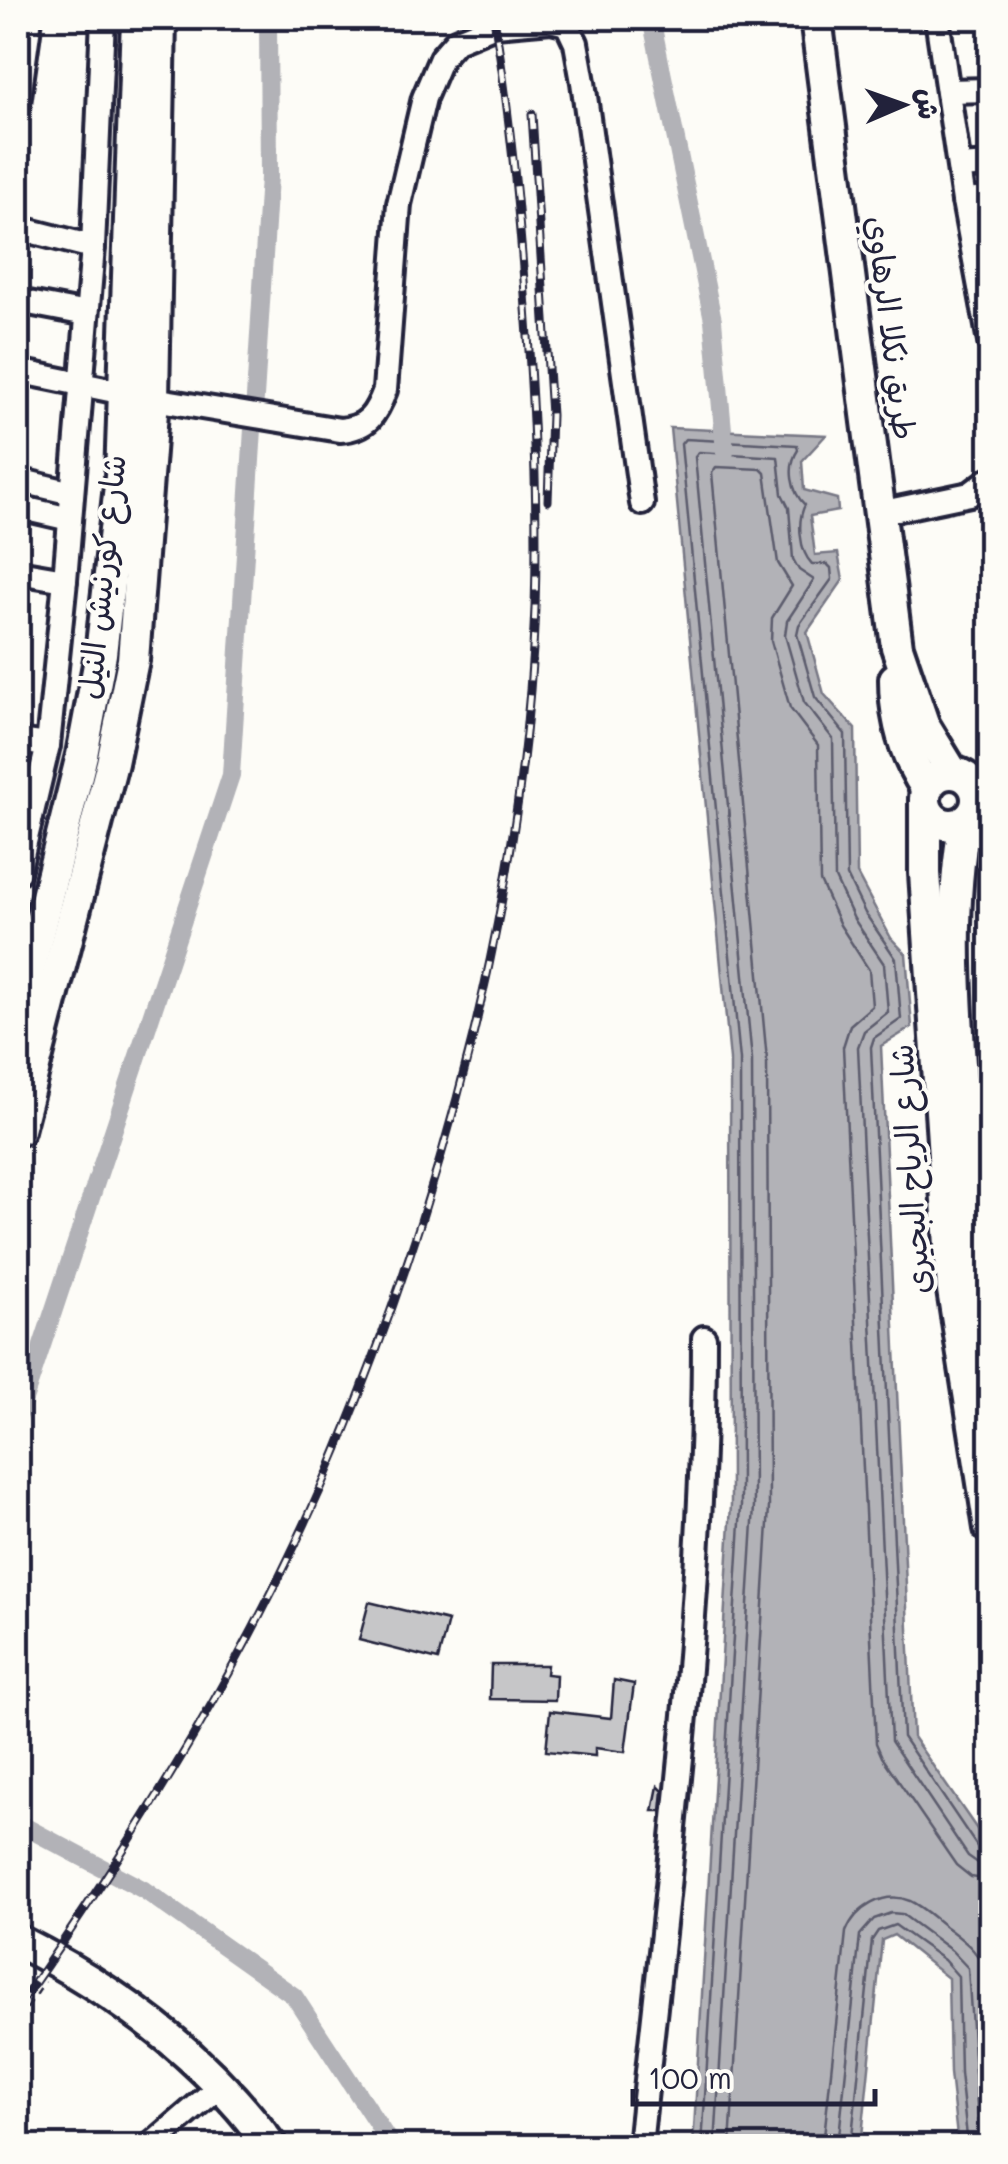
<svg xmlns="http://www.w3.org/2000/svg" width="1008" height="2164" font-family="Mali,'Playpen Sans Arabic',sans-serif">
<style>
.water{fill:#b2b2b7;stroke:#787885;stroke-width:2.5}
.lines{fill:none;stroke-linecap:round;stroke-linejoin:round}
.shore{stroke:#5c5c6d;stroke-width:2.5}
.canal{stroke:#b2b2b7;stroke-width:18}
.building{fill:#c6c6c8;stroke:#22223b;stroke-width:2.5}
.minor-casing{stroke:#22223b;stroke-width:30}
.major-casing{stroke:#22223b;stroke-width:38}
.path{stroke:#22223b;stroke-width:2.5;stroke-dasharray:8 8;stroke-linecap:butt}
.minor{stroke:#fdfcf7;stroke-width:22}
.major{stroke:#fdfcf7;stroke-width:30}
.rail-casing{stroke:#22223b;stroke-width:9}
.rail{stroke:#fdfcf7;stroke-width:5;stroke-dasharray:15;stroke-linecap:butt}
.labels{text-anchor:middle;stroke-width:8;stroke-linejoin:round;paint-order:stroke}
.street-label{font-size:32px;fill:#22223b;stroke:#fdfcf7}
</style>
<rect width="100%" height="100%" fill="#fdfcf7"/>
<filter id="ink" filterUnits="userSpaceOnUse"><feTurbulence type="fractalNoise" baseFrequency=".01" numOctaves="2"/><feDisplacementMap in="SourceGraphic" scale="20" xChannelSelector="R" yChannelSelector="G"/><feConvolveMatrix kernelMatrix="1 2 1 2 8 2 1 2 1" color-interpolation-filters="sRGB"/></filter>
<g filter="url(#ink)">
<!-- water -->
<polygon class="water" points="670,428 826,435 802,461 804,490 837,499 838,511 810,516 815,555 838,553 843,580 807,632 824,694 855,729 857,874 891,938 906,954 912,1027 881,1046 913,1737 990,1848 990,2146 958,2146 950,2073 948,1978 894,1935 882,1940 861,2146 693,2146 731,1505 730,1060"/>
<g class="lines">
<!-- shore -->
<g class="shore">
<path d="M702 2146 741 1506 740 1060 681 444 685 439 797 445 798 450C787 466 791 492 805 505 797 520 799 551 812 564H827L831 568 832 579 799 625 797 634 815 697 845 734 847 876 865 913 896 959 901 1019 874 1038 871 1047 903 1737 978 1848 990 1852"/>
<polyline points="715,2146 754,1506 752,1060 695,457 699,452 778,457 782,494 789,508 793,559 799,570 814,580 787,621 785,635 804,702 833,739 835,878 854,919 884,964 888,1012 864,1031 858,1047 891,1741 968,1856 978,1863 990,1865"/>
<polyline points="730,2146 769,1507 767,1060 712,473 716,467 761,469 765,473 778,563 792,586 772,618 771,641 790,708 818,745 820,881 840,925 869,970 872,1006 850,1025 843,1047 876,1743 882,1757 956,1865 971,1877 990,1880"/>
<path d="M823 2146 846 1932C855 1908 884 1890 910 1901 921 1906 932 1916 942 1924 961 1939 982 1951 986 1977L990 2096"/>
<polyline points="838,2146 860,1935 874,1919 891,1913 902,1914 952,1951 968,1968 980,2146"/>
<polyline points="851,2146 872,1940 878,1931 895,1925 944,1960 958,1976 960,2073 968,2146"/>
</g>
<!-- canal -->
<g class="canal">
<polyline points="651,18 713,320 725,452"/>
<polyline points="18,1418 231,775 269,177 268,18"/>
<polyline points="18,1823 144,1890 294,1996 392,2146"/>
</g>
</g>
<!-- building -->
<g class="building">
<polygon points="369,1602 448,1621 438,1660 359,1640"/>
<polygon points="491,1665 547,1665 546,1674 556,1675 555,1700 490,1699"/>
<polygon points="614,1680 634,1684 625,1752 595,1748 595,1756 546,1751 550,1711 611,1718"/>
<polygon points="658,1786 663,1791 661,1811 653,1811"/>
</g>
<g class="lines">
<!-- minor casing -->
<g class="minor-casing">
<g id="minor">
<polyline points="937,18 964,201 990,342"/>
<polyline points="948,91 990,90"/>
<polyline points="18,104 30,18"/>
<polyline points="960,167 990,165"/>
<polyline points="964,201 990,199"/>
<polyline points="18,228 93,247"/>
<polyline points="18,301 87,314"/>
<path d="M18 371 153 399 340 430C368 428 376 414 385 390L399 204 424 98 441 58 456 41 495 25 551 20 567 24 576 43 583 82 642 503"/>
<polyline points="18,480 72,493"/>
<polyline points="18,507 70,519"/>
<polyline points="879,513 970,494 990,479"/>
<polyline points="18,572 65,580"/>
<polyline points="18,741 48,745"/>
<polyline points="18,872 48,745 65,580 93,247 103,18"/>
<polyline points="150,2146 207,2097"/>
<path d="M640 2146C668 1878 704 1609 704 1338"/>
</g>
</g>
<!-- major casing -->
<g class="major-casing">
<g id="major">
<polyline points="816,18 897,647 924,726 952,772"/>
<path d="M895 679C895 719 905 756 927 789"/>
<circle cx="951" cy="799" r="26"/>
<polyline points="925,802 925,873 953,1290 990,1528"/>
<path d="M965 821C948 913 956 1003 962 1095 968 1193 974 1288 990 1384"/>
<polyline points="18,1014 82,755 101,654 121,477 137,18"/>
<polyline points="18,1130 112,763 133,660 153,399 160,18"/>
<path d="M18 1941C116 1990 206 2057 271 2146"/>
</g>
</g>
<!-- path -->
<polyline class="path" points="18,2022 45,1982"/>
<!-- minor -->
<use href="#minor" class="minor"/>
<!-- major -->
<use href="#major" class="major"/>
<!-- rail casing -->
<g class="rail-casing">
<g id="rail">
<polyline points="532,114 551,415 548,501"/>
<path d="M18 2007C140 1832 256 1647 338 1448 446 1186 524 892 535 608 538 513 534 417 527 322 520 220 511 119 494 18"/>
</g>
</g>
<!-- rail -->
<use href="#rail" class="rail"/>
</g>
</g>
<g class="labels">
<!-- street labels -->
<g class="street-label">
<text transform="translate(891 328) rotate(83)" y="11">طريق نكلا الرهاوي</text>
<text transform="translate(102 577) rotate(-84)" y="11">شارع كورنيش النيل</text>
<text transform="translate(910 1169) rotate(-94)" y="11">شارع الرياح البحيرى</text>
</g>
</g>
<!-- margin -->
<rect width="1008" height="2164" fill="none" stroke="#fdfcf7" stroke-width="60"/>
<rect x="30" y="30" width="948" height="2104" fill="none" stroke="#22223b" stroke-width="4" filter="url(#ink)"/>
<!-- north arrow -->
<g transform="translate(903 105) rotate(88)" stroke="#fdfcf7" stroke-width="8" paint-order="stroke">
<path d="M0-8L18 38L0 25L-18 38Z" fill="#22223b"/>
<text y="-15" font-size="28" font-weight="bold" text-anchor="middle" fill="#22223b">ش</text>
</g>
<!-- scale -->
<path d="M633 2089v15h242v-15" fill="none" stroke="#22223b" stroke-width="5"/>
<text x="648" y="2089" font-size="30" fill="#22223b" stroke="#fdfcf7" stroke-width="8" paint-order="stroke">100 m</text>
</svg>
